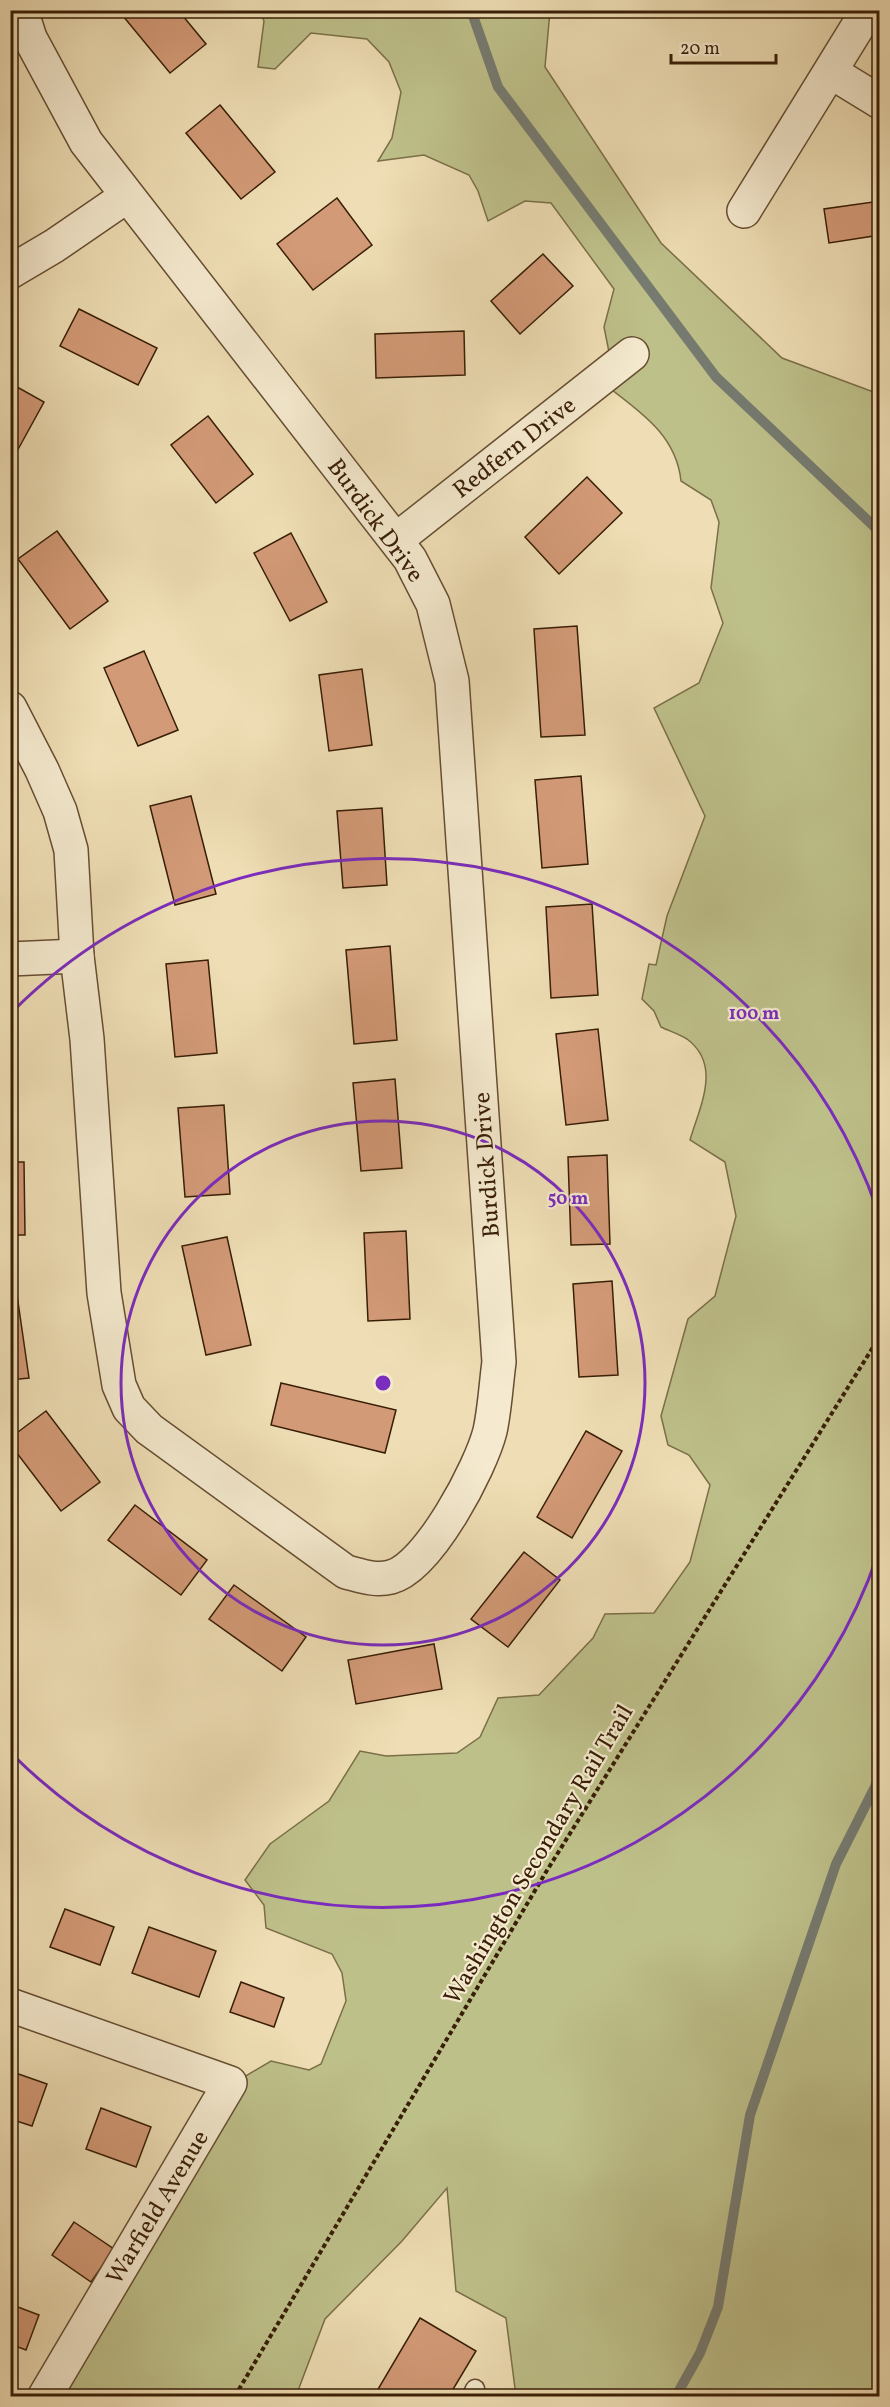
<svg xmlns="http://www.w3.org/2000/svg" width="890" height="2407" font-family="Vollkorn,serif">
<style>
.green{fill:#bec08a;stroke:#7b6f48;stroke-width:1.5}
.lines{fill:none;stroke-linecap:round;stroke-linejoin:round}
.stream{stroke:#767b71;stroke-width:10}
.building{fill:#d39a77;stroke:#381e06;stroke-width:1.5}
.lane-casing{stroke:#664e32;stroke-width:21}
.street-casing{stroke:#664e32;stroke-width:36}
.path{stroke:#381e06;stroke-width:4;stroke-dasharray:4.5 3;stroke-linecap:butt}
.lane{stroke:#f5eacf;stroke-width:18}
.street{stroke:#f5eacf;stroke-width:33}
.ring{fill:none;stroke:#7b2cbf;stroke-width:3}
.labels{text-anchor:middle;stroke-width:4.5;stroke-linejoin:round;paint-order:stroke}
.street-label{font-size:24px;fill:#381e06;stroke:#f5eacf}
.centre{fill:#7b2cbf;stroke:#f5eacf;stroke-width:3}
.ring-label{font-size:18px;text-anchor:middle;font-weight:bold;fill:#7b2cbf;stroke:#f5eacf;stroke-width:4.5;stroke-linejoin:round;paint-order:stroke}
</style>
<rect width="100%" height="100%" fill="#efdeb5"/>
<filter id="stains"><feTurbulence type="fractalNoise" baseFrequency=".00333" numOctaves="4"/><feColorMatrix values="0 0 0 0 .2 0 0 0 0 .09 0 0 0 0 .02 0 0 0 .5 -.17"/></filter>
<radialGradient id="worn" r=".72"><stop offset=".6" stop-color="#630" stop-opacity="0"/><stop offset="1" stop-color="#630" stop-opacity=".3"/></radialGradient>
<!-- green -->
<path class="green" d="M260 11H550L545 67 661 243 782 358 879 394V2396H516L506 2318 456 2291 447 2188 402 2241 325 2319 296 2396H45L232 2084 271 2061 309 2070 321 2064 346 2001 342 1973 332 1954 266 1928 264 1905 245 1880 270 1844 329 1801 360 1751 386 1756 457 1753 480 1737 498 1698 539 1695 593 1638 605 1614 654 1613 690 1562 710 1485 689 1455 668 1445 661 1416 688 1319 715 1296 736 1216 725 1162 690 1140C700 1106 722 1065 687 1039 679 1034 669 1031 661 1027L654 1011 642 999 649 964 656 965 667 916 705 816 654 708 699 683 723 623 711 588 719 522 711 500 681 481C676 433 637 410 603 383L611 362 604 327 614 289 551 203 525 201 488 221 478 191 469 175 424 155 378 161 392 138 401 92 389 62 367 39 311 33 275 69 258 67 264 21Z"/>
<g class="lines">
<!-- stream -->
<g class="stream">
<polyline points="471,10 498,87 716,377 880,532"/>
<polyline points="676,2396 700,2353 718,2307 750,2115 836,1864 880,1777"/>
</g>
</g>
<!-- building -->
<g class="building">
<polygon points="118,10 178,10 206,44 170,73"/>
<polygon points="220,105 275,172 241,199 186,133"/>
<polygon points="337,198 372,245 313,290 277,244"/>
<polygon points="880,201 880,235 829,243 824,209"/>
<polygon points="543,254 573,286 520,334 491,301"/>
<polygon points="79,309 157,348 138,385 60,346"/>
<polygon points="464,331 465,375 376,378 375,334"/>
<polygon points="10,383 44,402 10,464"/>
<polygon points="208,416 253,474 216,503 171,445"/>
<polygon points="587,477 622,513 559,574 525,537"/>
<polygon points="57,531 108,601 70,629 18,559"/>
<polygon points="291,533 327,602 290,621 254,553"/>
<polygon points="577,626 585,735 541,737 534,629"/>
<polygon points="144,651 178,730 138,746 104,668"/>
<polygon points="362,669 372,745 329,751 319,675"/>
<polygon points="581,776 588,864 542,868 535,780"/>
<polygon points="191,796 216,894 175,905 150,806"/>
<polygon points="382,808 387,885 343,888 337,811"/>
<polygon points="592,904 598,995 551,998 546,907"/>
<polygon points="390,946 397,1040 354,1044 346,950"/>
<polygon points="208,960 217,1053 175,1057 166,964"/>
<polygon points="10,1028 15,1102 10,1102"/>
<polygon points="598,1029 608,1120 566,1125 556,1034"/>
<polygon points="395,1079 402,1168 361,1171 353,1083"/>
<polygon points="224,1105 230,1194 185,1197 178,1108"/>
<polygon points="607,1155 610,1244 571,1245 568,1157"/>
<polygon points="10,1162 24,1162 25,1235 10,1235"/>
<polygon points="406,1231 410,1319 368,1321 364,1233"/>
<polygon points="227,1237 251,1345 206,1355 182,1246"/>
<polygon points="612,1281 618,1375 579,1377 573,1284"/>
<polygon points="16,1288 29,1378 10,1380 10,1289"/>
<polygon points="281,1383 396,1410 385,1453 271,1425"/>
<polygon points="46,1411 100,1482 61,1511 10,1444 10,1438"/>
<polygon points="586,1431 622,1451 572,1538 537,1517"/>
<polygon points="135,1505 207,1560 181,1595 108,1540"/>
<polygon points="524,1552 560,1580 508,1647 471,1619"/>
<polygon points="234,1585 306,1637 282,1671 209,1619"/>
<polygon points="434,1644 442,1689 356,1704 348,1660"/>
<polygon points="65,1909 114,1927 100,1965 50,1947"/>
<polygon points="149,1927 216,1951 199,1997 132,1973"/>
<polygon points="241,1982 284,1998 274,2027 230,2012"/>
<polygon points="10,2071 47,2084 32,2126 10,2119"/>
<polygon points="101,2108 151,2127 136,2167 86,2149"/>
<polygon points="74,2222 114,2249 91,2282 52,2255"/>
<polygon points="10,2304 39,2315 26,2350 10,2344"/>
<polygon points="420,2318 476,2351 449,2396 374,2396"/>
</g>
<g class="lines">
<!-- lane casing -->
<g class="lane-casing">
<polyline id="lane" points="472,2396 475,2389"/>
</g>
<!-- street casing -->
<g class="street-casing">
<g id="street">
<polyline points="831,72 880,102"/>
<polyline points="744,211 868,10"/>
<polyline points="10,272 54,246 127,196"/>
<polyline points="396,540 632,354"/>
<path d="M10 708 42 770 60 811 71 850 77 956 87 1039 104 1293 119 1385 129 1408 149 1429 346 1572C362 1576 375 1581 391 1577 429 1567 481 1467 490 1431 495 1408 496 1384 499 1362L452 681 433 604 410 559 86 142 30 38 21 10"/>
<polyline points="10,959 77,956"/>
<polyline points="10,2005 230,2083 45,2396"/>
</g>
</g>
<!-- path -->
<polyline class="path" points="235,2396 546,1872 880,1336"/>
<!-- lane -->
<use href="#lane" class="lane"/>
<!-- street -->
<use href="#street" class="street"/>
</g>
<!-- distance rings -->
<g class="ring">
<circle cx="383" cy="1383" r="262"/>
<path d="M878 1554A524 524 0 0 1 12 1754M12 1012A524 524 0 0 1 878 1212"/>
</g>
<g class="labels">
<!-- street labels -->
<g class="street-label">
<text transform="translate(514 447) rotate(-38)" y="8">Redfern Drive</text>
<text transform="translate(376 520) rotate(54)" y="8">Burdick Drive</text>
<text transform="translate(486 1165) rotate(-94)" y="8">Burdick Drive</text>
<text transform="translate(538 1854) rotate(-59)" y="8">Washington Secondary Rail Trail</text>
<text transform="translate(157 2207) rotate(-59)" y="8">Warfield Avenue</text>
</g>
</g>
<circle cx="383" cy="1383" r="9" class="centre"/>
<g class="ring-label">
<text x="754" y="1019">100 m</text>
<text x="568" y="1204">50 m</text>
</g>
<!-- margin -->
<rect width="890" height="2407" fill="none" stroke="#efdeb5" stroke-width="36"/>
<rect x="12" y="12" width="866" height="2383" fill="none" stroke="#381e06" stroke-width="3"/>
<rect x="18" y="18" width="854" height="2371" fill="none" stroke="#381e06" stroke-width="1.5"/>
<!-- scale -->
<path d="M671 54v9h105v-9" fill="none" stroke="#381e06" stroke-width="3"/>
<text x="680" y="54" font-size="18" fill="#381e06" stroke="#f5eacf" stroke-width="4.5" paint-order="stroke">20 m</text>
<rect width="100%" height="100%" filter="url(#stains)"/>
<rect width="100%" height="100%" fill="url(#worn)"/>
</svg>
